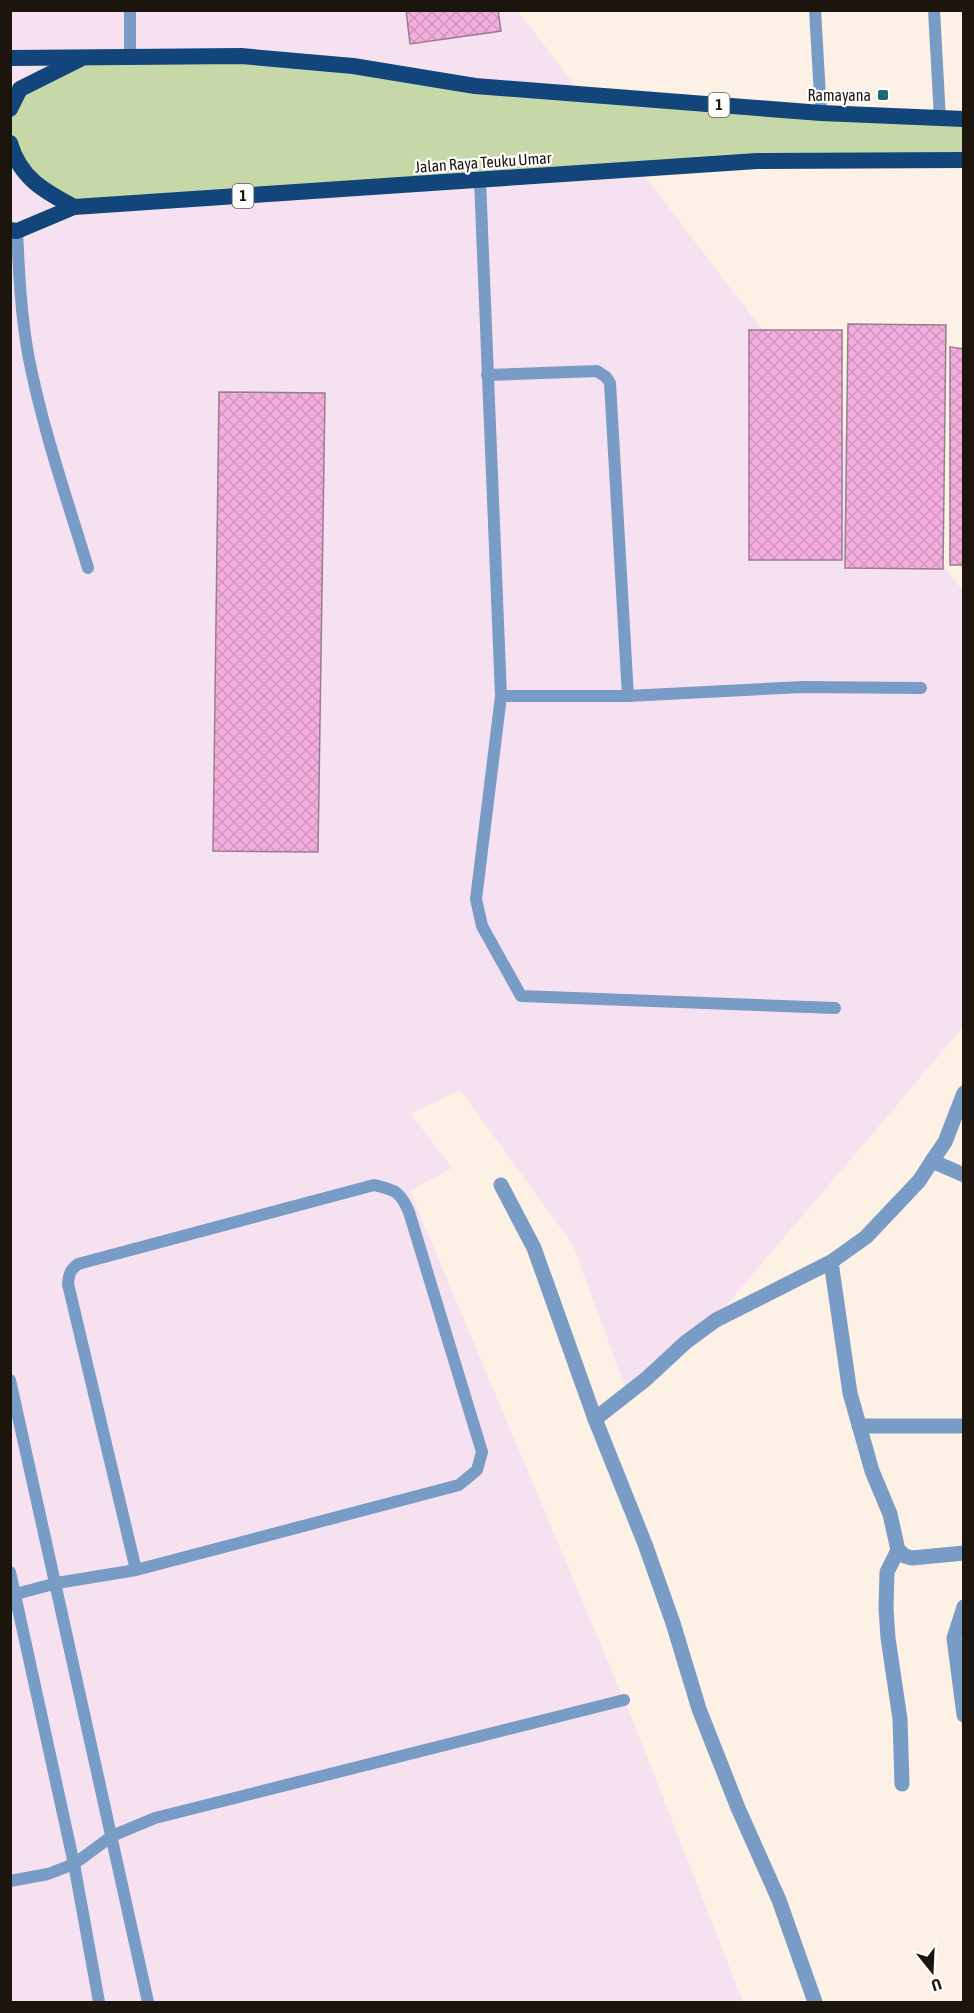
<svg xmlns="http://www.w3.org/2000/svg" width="974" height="2013" font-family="'Asap Condensed',sans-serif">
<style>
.industrial{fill:#f6e1f1}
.grass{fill:#c7d8a8}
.building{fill:url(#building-cross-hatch);stroke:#957f8e;stroke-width:1.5}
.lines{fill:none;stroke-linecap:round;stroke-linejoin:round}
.service{stroke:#799cc6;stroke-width:12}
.minor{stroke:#799cc6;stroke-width:15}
.trunk{stroke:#12467a;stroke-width:16}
.poi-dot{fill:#1f6874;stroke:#fff;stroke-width:2}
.labels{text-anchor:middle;stroke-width:4.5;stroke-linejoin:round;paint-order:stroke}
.shield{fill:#fff;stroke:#605b56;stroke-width:1.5}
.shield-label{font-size:15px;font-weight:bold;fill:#1c150e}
.poi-label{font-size:16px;fill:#1c150e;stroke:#fff;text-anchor:end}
.street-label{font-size:16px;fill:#1c150e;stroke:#fff}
</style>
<defs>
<pattern id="building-cross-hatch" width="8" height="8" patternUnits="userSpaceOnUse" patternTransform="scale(1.5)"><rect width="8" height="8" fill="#f4adde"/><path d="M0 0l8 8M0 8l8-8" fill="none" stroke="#d194bd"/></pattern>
</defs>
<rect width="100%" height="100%" fill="#fdf0e5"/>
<!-- industrial -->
<polygon class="industrial" points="11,11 518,11 963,591 963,1027 696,1341 627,1392 573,1245 460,1090 411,1114 452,1168 410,1191 637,1731 743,2002 11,2002"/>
<!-- grass -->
<polygon class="grass" points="241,56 475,86 963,119 963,160 757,161 74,207 42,190 11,143 10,109 20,89 81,59"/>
<!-- building -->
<g class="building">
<polygon points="406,10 498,10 501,31 410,44"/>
<polygon points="848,324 946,325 943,569 845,568"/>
<rect x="749" y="330" width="93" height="230"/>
<polygon points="950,347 964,349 964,565 950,565"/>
<polygon points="219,392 325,393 318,852 213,851"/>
</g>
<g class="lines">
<!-- service -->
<g class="service">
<polyline points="130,10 130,56"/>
<polyline points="815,10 821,113"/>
<polyline points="934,10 940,119"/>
<polyline points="480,180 501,696 476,899 482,926 521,996 835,1008"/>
<path d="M17 231C19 274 21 317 29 359 43 430 67 499 88 568"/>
<polyline points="487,375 597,371 606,377 610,383 628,696"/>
<polyline points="501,696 628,696 802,687 921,688"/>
<polyline points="10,1380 148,2002"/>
<polyline points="10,1572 74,1864 99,2002"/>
<path d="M16 1594 57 1583 136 1570 459 1485 477 1470 482 1452 409 1212C400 1191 395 1190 374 1185L78 1264C70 1270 69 1274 68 1284L136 1570"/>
<polyline points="10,1881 48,1874 74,1864 112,1836 155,1818 624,1700"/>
</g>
<!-- minor -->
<g class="minor">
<polyline points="932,1161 964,1175"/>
<polyline points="501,1185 534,1248 595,1419 645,1544 673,1623 699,1709 738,1808 779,1900 815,2002"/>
<polyline points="831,1262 850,1393 872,1471 890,1514 898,1550 905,1556 912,1558 964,1553"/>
<polyline points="595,1419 646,1379 686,1342 716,1320 831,1262 866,1237 919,1181 932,1161 945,1142 964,1093"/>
<polyline points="859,1426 964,1426"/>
<polyline points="898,1550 887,1572 886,1608 888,1638 900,1719 902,1784"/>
<polyline points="964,1607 954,1638 964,1715"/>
</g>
<!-- trunk -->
<g class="trunk">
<polyline points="10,58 241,56 353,66 475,86 821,113 964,119"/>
<polyline points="10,109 20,89 80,59"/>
<path d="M10 143C20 178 44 191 74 207"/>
<polyline points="10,230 17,231 74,207 757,161 964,160"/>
</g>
</g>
<!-- markers -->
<rect class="poi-dot" x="877" y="89" width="12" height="12" rx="3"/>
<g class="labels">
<!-- shield labels -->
<g class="shield">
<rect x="708.5" y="93" width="21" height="24" rx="4.5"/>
<rect x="232.5" y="184" width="21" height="24" rx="4.5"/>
</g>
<g class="shield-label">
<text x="719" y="110">1</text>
<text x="243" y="201">1</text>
</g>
<!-- poi labels -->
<g class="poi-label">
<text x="871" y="101">Ramayana</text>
</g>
<!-- street labels -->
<g class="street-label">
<text transform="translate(483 162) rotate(-4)" y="6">Jalan Raya Teuku Umar</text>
</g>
</g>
<!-- border -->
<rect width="974" height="2013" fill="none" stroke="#1c150e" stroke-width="24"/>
<!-- north arrow -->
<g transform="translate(932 1971) rotate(162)" stroke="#ffffff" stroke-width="4.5" paint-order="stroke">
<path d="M0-4.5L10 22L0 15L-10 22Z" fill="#1c150e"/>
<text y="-9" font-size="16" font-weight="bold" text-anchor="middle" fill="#1c150e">U</text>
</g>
</svg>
